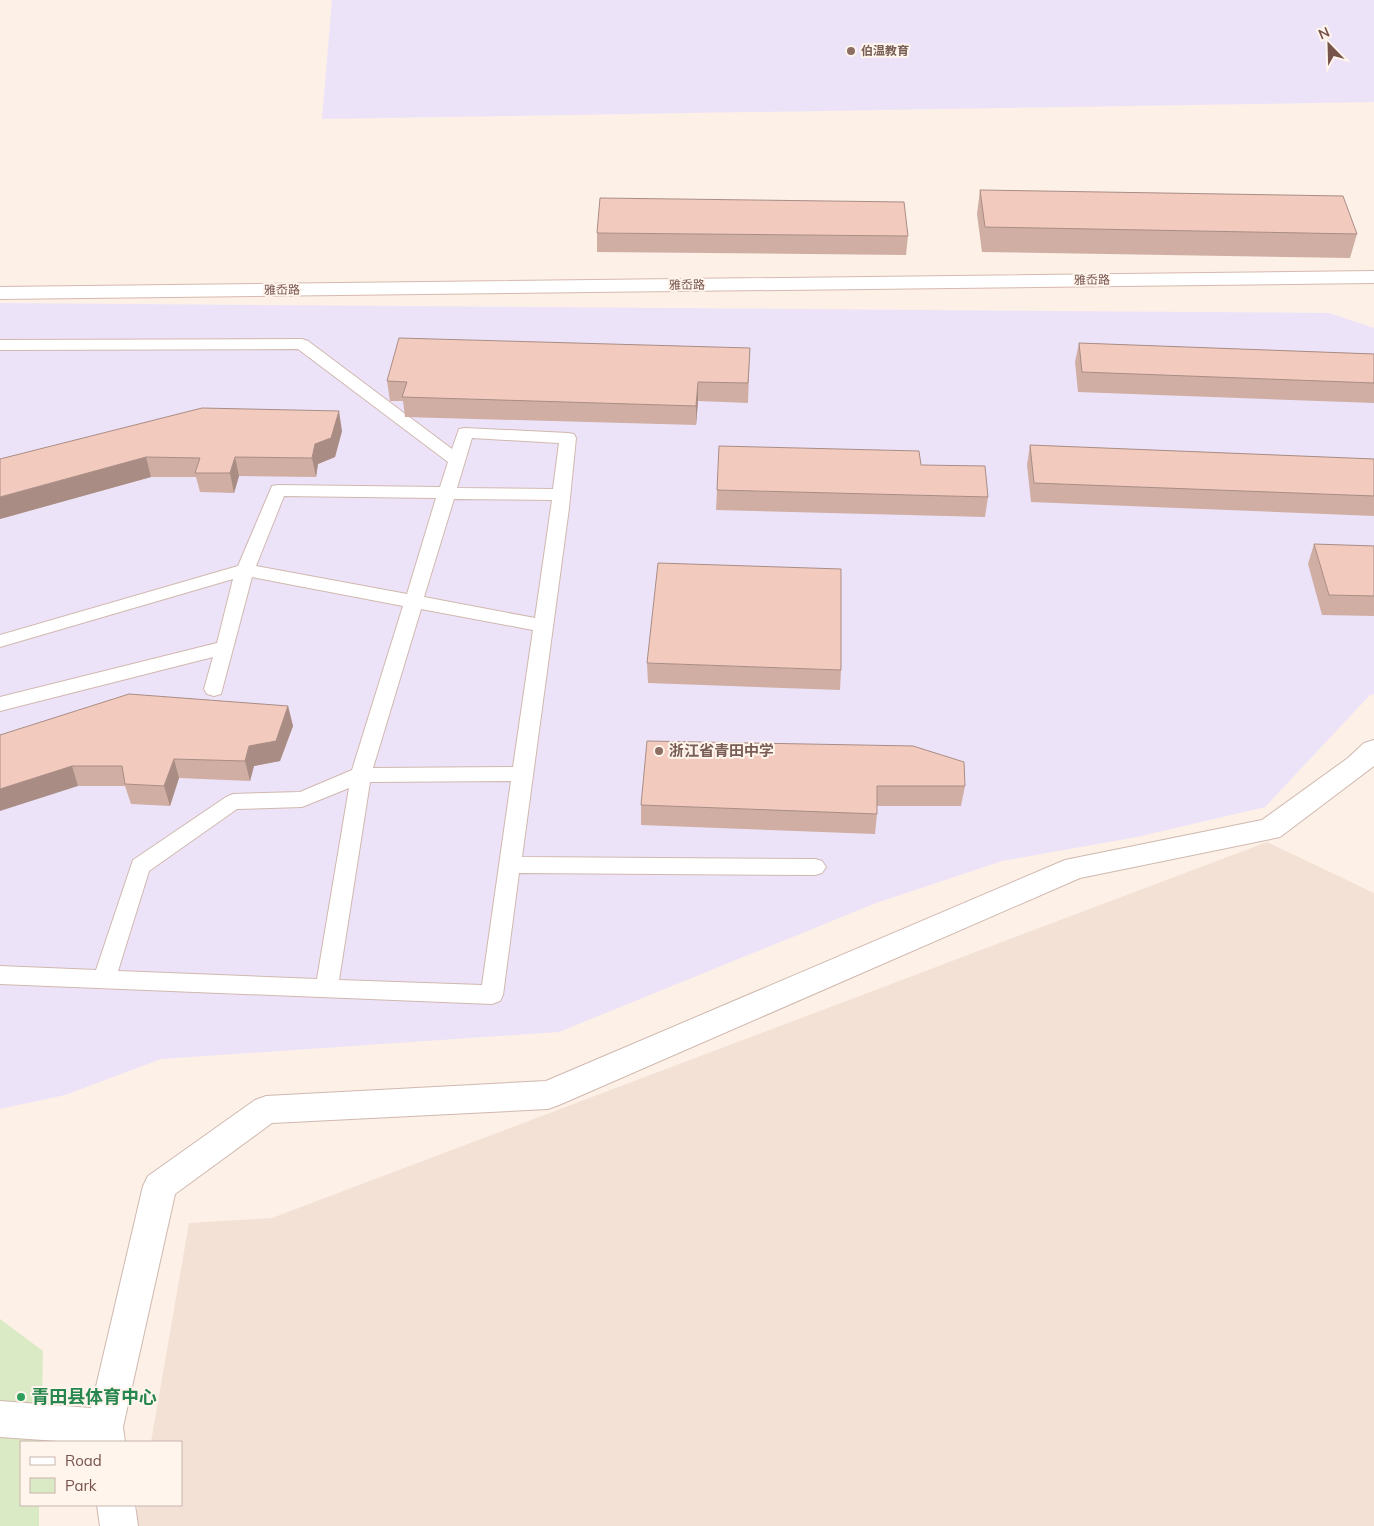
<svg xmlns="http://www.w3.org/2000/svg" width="1374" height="1526" font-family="Mulish,'Noto Sans SC',sans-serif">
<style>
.residential{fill:#f4e1d5}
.education{fill:#ede3f9}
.green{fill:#daeac5}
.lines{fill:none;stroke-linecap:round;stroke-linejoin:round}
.lane-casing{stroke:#d0b8af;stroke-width:2}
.street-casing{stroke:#d0b8af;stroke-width:2}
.secondary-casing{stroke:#d6b9af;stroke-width:2}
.lane{fill:#fff;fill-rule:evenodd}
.street{fill:#fff;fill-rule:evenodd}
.secondary{fill:#fff;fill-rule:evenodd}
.wall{fill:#d0aea3}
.shaded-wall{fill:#a98d85}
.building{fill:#f2cabe;stroke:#a98d85}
.education-dot{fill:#8d6e63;stroke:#fff5ed;stroke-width:2}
.leisure-dot{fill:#2e9e5b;stroke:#fff5ed;stroke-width:2}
.labels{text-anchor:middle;stroke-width:4;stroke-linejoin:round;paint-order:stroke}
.far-education-label{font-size:12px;font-weight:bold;fill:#785e54;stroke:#fff5ed;text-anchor:start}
.far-street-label{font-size:12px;fill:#76534b;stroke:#fff5ed}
.education-label{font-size:15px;font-weight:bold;fill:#785e54;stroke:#fff5ed;text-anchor:start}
.near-leisure-label{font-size:18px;font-weight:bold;fill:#27864d;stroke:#fff5ed;text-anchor:start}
</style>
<rect width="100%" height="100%" fill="#fcf0e7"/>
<!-- residential -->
<polygon class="residential" points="1267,842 1374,893 1374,1526 136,1526 135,1520 138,1505 181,1505 181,1442 151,1442 189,1223 272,1218"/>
<!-- education -->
<g class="education">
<polygon points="332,0 1374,0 1374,102 322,119"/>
<polygon points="0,303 1329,313 1374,328 1374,694 1370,695 1265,807 1137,837 1002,861 876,903 559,1032 161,1059 65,1095 0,1109"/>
</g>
<!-- green -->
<polygon class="green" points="0,1319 43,1351 41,1442 21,1442 21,1505 39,1505 39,1526 0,1526"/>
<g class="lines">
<!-- lane casing -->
<g class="lane-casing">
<path id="lane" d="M302 339 308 341 452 449 459 429 465 428 568 433 574 434 576 438 569 508 522 857 815 859 822 861 826 867 822 873 815 875 519 873 503 995 500 1001 492 1004 0 984V966L96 970 133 860 226 797 233 794 300 792 352 770 403 606 252 577 221 694 214 696 207 694 204 689 213 657 0 711V697L217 643 233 579 0 647V635L238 566 272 486 278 485 440 487 448 462 298 349 0 350V340ZM472 438 559 443 553 489 457 488ZM284 496 436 498 407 594 256 566ZM454 499 552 500 535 618 424 597ZM421 609 533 630 513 767 373 768ZM511 781 482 985 339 980 370 782ZM349 788 317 979 118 971 149 871 237 809 302 807Z"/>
</g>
<!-- street casing -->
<g class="street-casing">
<g id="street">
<polygon points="1374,740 1374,766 1280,837 1080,878 559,1105 548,1109 272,1123 175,1194 123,1427 125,1442 72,1442 0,1437 0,1401 91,1408 143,1186 148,1176 255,1100 266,1096 546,1081 1065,860 1262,820 1348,758 1364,743"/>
<polygon points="97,1505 135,1505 138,1526 100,1526"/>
</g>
</g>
<!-- secondary casing -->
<g class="secondary-casing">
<polygon id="secondary" points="1374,271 1374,283 0,299 0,287"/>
</g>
<!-- lane -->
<use href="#lane" class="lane"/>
<!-- street -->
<use href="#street" class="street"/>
<!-- secondary -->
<use href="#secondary" class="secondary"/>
</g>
<!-- wall -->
<g class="wall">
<polygon points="980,190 1357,234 1350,258 982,252 977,214"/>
<polygon points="597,233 908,236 906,255 597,252"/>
<polygon points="1079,343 1374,354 1374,403 1078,392 1075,362"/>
<polygon points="750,348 748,403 698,401 696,425 405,417 403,401 390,401 387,381"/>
<polygon points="202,408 342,431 335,457 318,464 316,477 239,476 234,493 200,492 196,477 151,477 0,519"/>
<polygon points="1030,445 1374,459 1374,516 1031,502 1027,465"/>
<polygon points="921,465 988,497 985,517 716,510 717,490"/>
<polygon points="1314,544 1374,546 1374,616 1322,615 1308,564"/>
<polygon points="647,663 841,670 840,690 648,683"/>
<polygon points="288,706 293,726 280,761 254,766 250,781 179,778 170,806 131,804 125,786 78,786 0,735"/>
<polygon points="913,746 965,786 961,806 877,806 877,814 875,834 641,825 641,805"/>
</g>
<!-- shaded-wall -->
<g class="shaded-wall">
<polygon points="698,382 698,401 696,425 696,406"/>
<polygon points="339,411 342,431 335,457 318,464 316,477 312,458 315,444"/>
<polygon points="146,457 151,477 0,519 0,497"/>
<polygon points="235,457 239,476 234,493 230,473"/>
<polygon points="288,706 293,726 280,761 254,766 250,781 245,761 249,746"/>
<polygon points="174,759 179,778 170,806 164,786"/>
<polygon points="72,766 78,786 0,811 0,789"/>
</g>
<!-- building -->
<g class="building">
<polygon points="980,190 1343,196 1357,234 985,227"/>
<polygon points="600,198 904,202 908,236 597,233"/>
<polygon points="399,338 750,348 748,383 698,382 696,406 402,397 407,382 387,381"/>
<polygon points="1079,343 1374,354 1374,383 1082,372"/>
<polygon points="202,408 339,411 331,438 315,444 312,458 235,457 230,473 195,473 200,458 146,457 0,497 0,459"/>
<polygon points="1030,445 1374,459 1374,496 1034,483"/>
<polygon points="719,446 919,451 921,465 985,466 988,497 717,490"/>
<polygon points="1314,544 1374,546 1374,596 1329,595"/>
<polygon points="658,563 841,569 841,670 647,663"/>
<polygon points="129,694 288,706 276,741 249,746 245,761 174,759 164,786 125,784 122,766 72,766 0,789 0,735"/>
<polygon points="647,741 913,746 964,762 965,786 877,786 877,814 641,805"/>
</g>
<!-- markers -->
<g class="education-dot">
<circle cx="851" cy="51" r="5"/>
<circle cx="659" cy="751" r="5"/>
</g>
<circle class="leisure-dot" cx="21" cy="1397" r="5"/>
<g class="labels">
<!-- far-education labels -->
<g class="far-education-label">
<text x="861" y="55">伯温教育</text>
</g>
<!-- far-street labels -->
<g class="far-street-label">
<text transform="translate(1092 280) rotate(-1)" y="4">雅岙路</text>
<text transform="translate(687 285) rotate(-1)" y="4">雅岙路</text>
<text transform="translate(282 290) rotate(-1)" y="4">雅岙路</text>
</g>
<!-- education labels -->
<g class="education-label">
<text x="669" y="756">浙江省青田中学</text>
</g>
<!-- near-leisure labels -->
<g class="near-leisure-label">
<text x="31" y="1403">青田县体育中心</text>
</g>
</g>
<!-- legend -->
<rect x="20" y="1441" width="162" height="65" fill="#fff5ed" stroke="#c8b4ac"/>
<rect x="30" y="1457" width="25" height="8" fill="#ffffff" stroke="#c8b4ac"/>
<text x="65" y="1466" font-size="15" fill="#76534b">Road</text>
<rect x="30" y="1478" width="25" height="15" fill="#daeac5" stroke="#c8b4ac"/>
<text x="65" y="1491" font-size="15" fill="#76534b">Park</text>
<!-- north arrow -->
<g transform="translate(1329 45) rotate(337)" stroke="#fff5ed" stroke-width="4" paint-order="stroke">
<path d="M0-4L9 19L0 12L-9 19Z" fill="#76534b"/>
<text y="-8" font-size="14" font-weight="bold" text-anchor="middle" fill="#76534b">N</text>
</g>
</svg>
